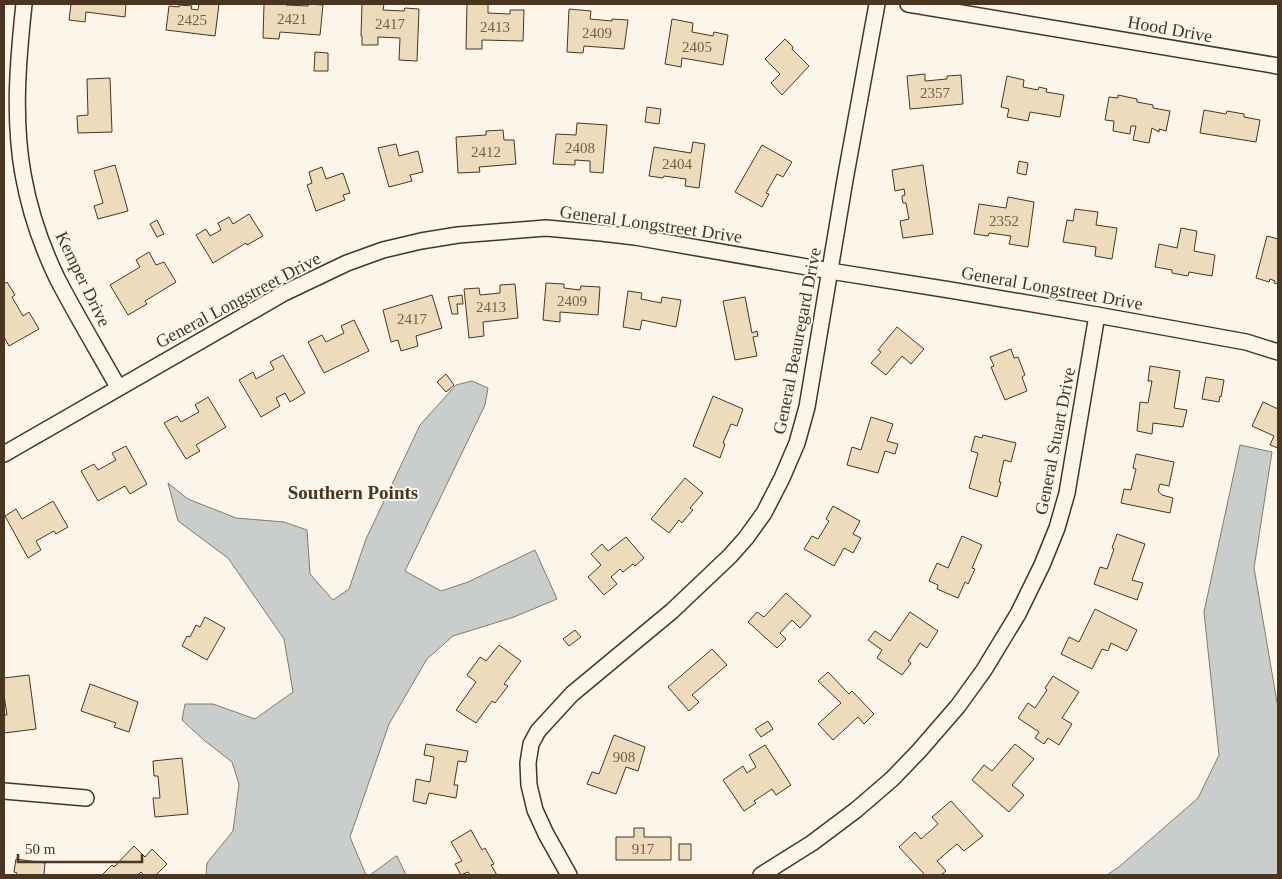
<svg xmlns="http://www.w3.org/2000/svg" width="1282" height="879" font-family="Georgia,serif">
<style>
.water{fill:#c9cecd;stroke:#887966}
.building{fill:#ecdcbc;stroke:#4a3520}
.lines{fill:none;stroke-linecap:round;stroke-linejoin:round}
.street-casing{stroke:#4a3520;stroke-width:18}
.street{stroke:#fbf6e9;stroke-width:15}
.labels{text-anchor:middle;stroke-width:4;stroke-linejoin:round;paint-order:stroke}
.number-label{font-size:15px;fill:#725f47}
.street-label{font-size:18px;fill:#4a3520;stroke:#fbf6e9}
.neighbourhood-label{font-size:19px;font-weight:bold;fill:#4a3520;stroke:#fbf6e9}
</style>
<rect width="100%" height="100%" fill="#fbf6e9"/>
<!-- water -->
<g class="water">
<polygon points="472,381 488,388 485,405 405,571 441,591 468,582 535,550 557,599 514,617 453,636 427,659 389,724 350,837 366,875 206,875 207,863 233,831 239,784 232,762 205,741 182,720 185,704 213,704 255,719 293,692 284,639 228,558 178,521 168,483 188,499 236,518 284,522 307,530 310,574 333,600 349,589 366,539 420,425 456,385"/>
<polygon points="1240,445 1272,452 1254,568 1278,708 1278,875 1107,875 1120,866 1198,798 1219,755 1204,612"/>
<polygon points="397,856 406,875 370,875 396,856"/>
</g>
<!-- building -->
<g class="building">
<polygon points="71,4 126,4 125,17 86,12 85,22 69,20"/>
<polygon points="199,4 219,4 215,36 166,30 169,6 179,7 179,5 192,6 191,9 198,10"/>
<polygon points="264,4 286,4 286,5 308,6 308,4 323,5 320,35 280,32 279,39 263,38"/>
<polygon points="362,4 384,4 383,10 404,11 405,8 419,9 417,61 399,60 400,38 378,37 378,45 362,45 362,36 361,36"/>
<polygon points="467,4 488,4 488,13 510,14 510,10 524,10 523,41 482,40 482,49 466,49"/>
<polygon points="569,9 591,11 590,19 612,21 612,19 628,20 624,49 584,46 583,53 567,52"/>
<polygon points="672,19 693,23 692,32 713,36 714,32 728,35 723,65 682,58 681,67 665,64"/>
<polygon points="785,39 793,47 792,49 809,66 782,95 771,83 780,74 765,59"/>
<polygon points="315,52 328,53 328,71 314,71"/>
<polygon points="925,74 925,81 947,79 947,76 961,75 963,104 910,109 907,76"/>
<polygon points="1007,76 1024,80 1023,87 1038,90 1039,87 1047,89 1046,92 1064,95 1060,117 1030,112 1028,121 1007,117 1009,109 1001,107"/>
<polygon points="110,78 112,132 78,133 77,116 88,115 87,79"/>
<polygon points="1118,95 1137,99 1137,102 1153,105 1153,108 1170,111 1166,131 1159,129 1159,132 1152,128 1149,143 1133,140 1136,126 1131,126 1130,134 1113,131 1114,121 1105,120 1109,97 1118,98"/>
<polygon points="647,107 661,109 659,124 645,122"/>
<polygon points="1204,110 1226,114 1227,111 1244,114 1244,117 1260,120 1256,142 1200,133"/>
<polygon points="577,123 607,125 603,173 590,172 590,161 575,160 575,165 553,164 556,134 576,135"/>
<polygon points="503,130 504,140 514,140 516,164 479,167 480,172 458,173 456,137 486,135 486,131"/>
<polygon points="693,142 705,144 699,188 685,186 686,179 664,176 663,178 649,176 654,147 691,153"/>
<polygon points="396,144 399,156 418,151 423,172 410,175 412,181 389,187 378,148"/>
<polygon points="762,145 792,162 783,177 777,174 766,193 769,194 762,207 735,192"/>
<polygon points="1019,161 1028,163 1026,175 1017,173"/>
<polygon points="115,165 128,211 98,219 94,206 103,203 94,171"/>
<polygon points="923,165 933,234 903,238 900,221 909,219 906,203 903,203 902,198 902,196 905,195 904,189 895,191 892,170"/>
<polygon points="322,167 326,179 343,173 350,193 343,195 345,200 316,211 307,185 312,183 309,172"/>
<polygon points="1008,197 1034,202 1028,247 1009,244 1011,236 989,233 988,236 974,234 979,204 1006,208"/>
<polygon points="1075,209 1098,212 1096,225 1117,228 1112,259 1095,256 1096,247 1063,242 1067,220 1073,221"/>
<polygon points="249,214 263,236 247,245 246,243 213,263 196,235 206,229 210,236 221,230 218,223 229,217 233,224"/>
<polygon points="157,220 164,234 157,237 150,224"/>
<polygon points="1181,228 1197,231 1194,251 1215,255 1212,276 1189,272 1188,276 1172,273 1172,270 1155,267 1159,244 1177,248"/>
<polygon points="1267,236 1278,239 1278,284 1274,283 1275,281 1270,279 1269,282 1256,278"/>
<polygon points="149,252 156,265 164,262 176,282 145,301 147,304 128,315 110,285 140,267 136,260"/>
<polygon points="7,282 15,295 12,297 23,316 29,312 39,329 9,346 4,337 4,284"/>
<polygon points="546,283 564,284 564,288 580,290 581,286 600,287 598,315 560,312 560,322 543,320"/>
<polygon points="515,284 518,318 483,322 484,336 469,338 464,289 479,288 480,295 500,293 500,285"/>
<polygon points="628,291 642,293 641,299 661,303 662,297 681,300 676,327 642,320 640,330 623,327"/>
<polygon points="432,295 442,328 416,336 418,346 401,351 398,340 391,342 383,310"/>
<polygon points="462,295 463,304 457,304 458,314 452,314 448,297"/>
<polygon points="745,297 752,333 757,331 758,336 753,337 757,356 735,360 723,301"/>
<polygon points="354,320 369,351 324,373 308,342 322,335 326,342 344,333 341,326"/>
<polygon points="897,327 924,349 911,364 902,356 886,375 871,363 881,352 878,350"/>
<polygon points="1011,349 1014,358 1018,357 1025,375 1022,377 1027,391 1005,400 991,367 994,366 990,357"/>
<polygon points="283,355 305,393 290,402 285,393 276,398 280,406 261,417 239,380 253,372 256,379 274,369 270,362"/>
<polygon points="1150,366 1180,371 1174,408 1187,410 1183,427 1153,423 1152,434 1137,431 1140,402 1148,403 1152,381 1148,381"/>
<polygon points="446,374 454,385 446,392 437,382"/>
<polygon points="1206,377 1224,380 1221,397 1220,396 1219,402 1202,399"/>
<polygon points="713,396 743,409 737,426 731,424 723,443 725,444 720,458 693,446"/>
<polygon points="208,397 226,427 196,445 200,451 186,459 164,423 177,416 181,422 199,412 195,405"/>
<polygon points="1263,402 1278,409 1278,448 1270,445 1274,436 1252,426"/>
<polygon points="871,417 893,424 887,441 898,444 895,454 885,451 878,473 847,465 852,447 861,450"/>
<polygon points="983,435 1016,443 1011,462 1004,460 999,482 1001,482 997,497 969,488 978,453 971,451 975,436 982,438"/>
<polygon points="126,446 147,484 130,494 125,486 98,501 81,471 94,464 98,470 116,460 112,453"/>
<polygon points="1136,454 1174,462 1169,486 1160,484 1158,491 1162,495 1173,498 1170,513 1121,503 1124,489 1131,490 1136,469 1133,468"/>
<polygon points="685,478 703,493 690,508 693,510 685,519 682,523 679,520 669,533 651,519"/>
<polygon points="53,501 68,527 56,534 54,531 36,541 41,550 28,558 5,516 16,509 22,519"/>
<polygon points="833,506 860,521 853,534 861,538 853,553 844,548 834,566 804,549 812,536 818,539 829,521 826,519"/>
<polygon points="1117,534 1145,544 1132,580 1143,583 1137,600 1094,584 1100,567 1107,569 1114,549 1112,548"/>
<polygon points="962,536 982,545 972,568 975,569 968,584 965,582 958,598 937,589 938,585 929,581 937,563 948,568"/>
<polygon points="626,537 644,558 635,566 633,564 623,572 620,569 611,577 617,584 604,595 588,577 601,565 591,554 602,544 608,551"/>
<polygon points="786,593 811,616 800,628 792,620 780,633 786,639 777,648 748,622 757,612 764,617"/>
<polygon points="1095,609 1137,630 1127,651 1111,643 1108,651 1102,649 1092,669 1061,654 1069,637 1079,642"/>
<polygon points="910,612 938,631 927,648 920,643 908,661 911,663 902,675 877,658 882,650 868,640 875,631 890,641"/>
<polygon points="205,617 225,628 207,660 182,646 187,636 190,637 196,625 200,627"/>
<polygon points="575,630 581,637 569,646 563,639"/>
<polygon points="499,645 521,661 504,684 508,686 495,703 492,701 476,723 456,710 476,682 467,675 480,657 486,661"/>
<polygon points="712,649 727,665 692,695 699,702 689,711 668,687"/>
<polygon points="828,672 849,694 852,691 874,714 864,724 858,717 833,740 818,724 841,703 818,681"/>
<polygon points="29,675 36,729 4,733 4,715 7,715 4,695 4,678"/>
<polygon points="1053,676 1079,692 1062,718 1072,724 1059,745 1048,738 1044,744 1035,738 1039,732 1018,718 1028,703 1035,708 1047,690 1045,688"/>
<polygon points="90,684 138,702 129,732 114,727 116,723 81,711"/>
<polygon points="768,721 773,729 761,737 755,729"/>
<polygon points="614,735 645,747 638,771 626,767 616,794 587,784 592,772 599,774"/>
<polygon points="426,744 468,751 466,762 458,761 454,785 458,785 456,798 429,793 426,804 413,801 416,779 430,782 434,757 424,755"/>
<polygon points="1015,744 1034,759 1012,785 1024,795 1009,812 972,780 984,765 992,771"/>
<polygon points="765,745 791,785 776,795 772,789 754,801 756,803 744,811 723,780 743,766 747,773 756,767 749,755"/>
<polygon points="182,758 188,814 155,817 153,798 160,798 158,776 154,776 153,761"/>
<polygon points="951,801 983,836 964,851 957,844 937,861 946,871 941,875 925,875 899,847 915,832 921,839 938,824 932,817"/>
<polygon points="634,828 644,828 644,837 671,837 671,860 616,860 616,837 634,837"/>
<polygon points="471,830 482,850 485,848 494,864 491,865 497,875 470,875 468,872 461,875 455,864 462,861 451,842"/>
<rect x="679" y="844" width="12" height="16"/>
<polygon points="134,846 145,857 152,849 167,864 156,875 144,875 141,872 138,875 102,875 112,865 114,867"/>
<polygon points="16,859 45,863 44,875 16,875 17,873 14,872"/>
</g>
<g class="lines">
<!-- street casing -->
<g class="street-casing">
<g id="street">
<path d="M24 4C18 60 13 118 23 174 29 208 42 247 57 278 76 315 98 351 118 387"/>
<polyline points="908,4 1278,66"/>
<polyline points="4,454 284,293 347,263 383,250 421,241 458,235 546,228 601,233 635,237 830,271 950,290 1097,315 1246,342 1278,352"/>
<polyline points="4,791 86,798"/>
<polyline points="569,875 546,834 535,810 529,785 528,763 531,744 538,731 572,694 672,611 730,556 746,538 764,513 782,478 797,443 807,407 845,180 877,4"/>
<polyline points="761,875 812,843 856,810 892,779 919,751 958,706 984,670 1018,614 1042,565 1057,528 1067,493 1097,315"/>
</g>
</g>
<!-- street -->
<use href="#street" class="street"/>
</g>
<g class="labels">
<!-- number labels -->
<g class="number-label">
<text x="292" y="24">2421</text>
<text x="192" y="25">2425</text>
<text x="390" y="29">2417</text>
<text x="495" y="32">2413</text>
<text x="597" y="38">2409</text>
<text x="697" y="52">2405</text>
<text x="935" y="98">2357</text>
<text x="580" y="153">2408</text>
<text x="486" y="157">2412</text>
<text x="677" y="169">2404</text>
<text x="1004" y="226">2352</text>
<text x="572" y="306">2409</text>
<text x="491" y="312">2413</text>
<text x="412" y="324">2417</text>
<text x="624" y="762">908</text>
<text x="643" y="854">917</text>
</g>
<!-- street labels -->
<g class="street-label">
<text transform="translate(1170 29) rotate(10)" y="6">Hood Drive</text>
<text transform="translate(651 224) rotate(8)" y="6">General Longstreet Drive</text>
<text transform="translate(83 279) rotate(64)" y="6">Kemper Drive</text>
<text transform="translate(1052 288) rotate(10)" y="6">General Longstreet Drive</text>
<text transform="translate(238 300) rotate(-28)" y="6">General Longstreet Drive</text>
<text transform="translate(797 341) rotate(-79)" y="6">General Beauregard Drive</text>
<text transform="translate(1055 441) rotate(-79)" y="6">General Stuart Drive</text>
</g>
<!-- neighbourhood labels -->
<g class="neighbourhood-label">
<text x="353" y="499">Southern Points</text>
</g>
</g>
<!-- border -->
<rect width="1282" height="879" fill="none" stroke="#4a3520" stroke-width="10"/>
<!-- scale -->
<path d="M18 854v8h124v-8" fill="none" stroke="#4a3520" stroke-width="2.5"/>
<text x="25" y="854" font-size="15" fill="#4a3520" stroke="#fbf6e9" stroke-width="4" paint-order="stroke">50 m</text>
</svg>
